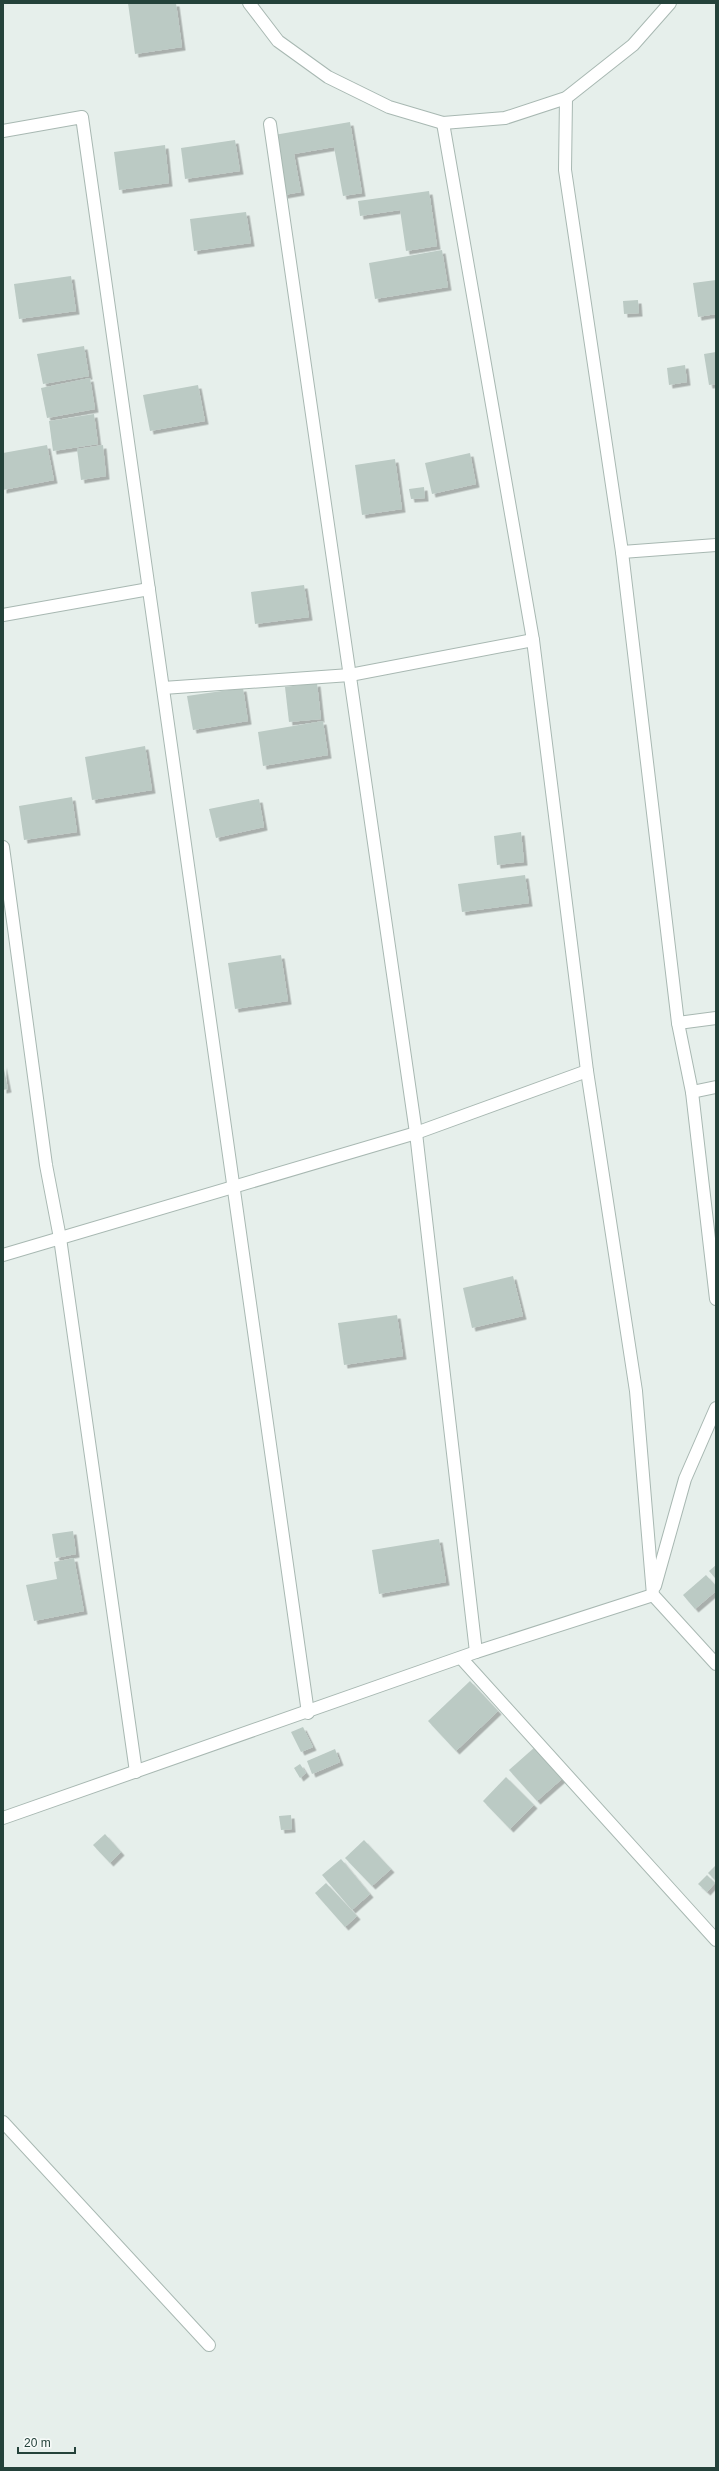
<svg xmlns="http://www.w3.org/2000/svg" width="719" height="2471" font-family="Arial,sans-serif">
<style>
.building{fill:#bbcac4;filter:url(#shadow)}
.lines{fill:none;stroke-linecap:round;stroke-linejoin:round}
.minor-casing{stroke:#a8b8b2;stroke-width:14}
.minor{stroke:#fff;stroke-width:12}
</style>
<defs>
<filter id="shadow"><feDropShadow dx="3.5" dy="3.5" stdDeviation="0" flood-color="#0004"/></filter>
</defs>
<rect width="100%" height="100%" fill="#e6efeb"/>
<!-- building -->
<g class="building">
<polygon points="128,3 176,3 182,47 135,54"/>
<polygon points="350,122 362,193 343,196 334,147 294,154 301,192 284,195 274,135"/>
<polygon points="235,140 240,171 185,179 181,148"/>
<polygon points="165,145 169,183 119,190 114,152"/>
<polygon points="429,191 437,246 406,251 400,210 360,216 358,201"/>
<polygon points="246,212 251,243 194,251 190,219"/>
<polygon points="442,250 448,287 375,299 369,263"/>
<polygon points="71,276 76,311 19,319 14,284"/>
<polygon points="716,280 716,314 698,317 693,283"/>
<polygon points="638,300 639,313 624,314 623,301"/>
<polygon points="84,346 89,376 43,384 37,354"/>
<polygon points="716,352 716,384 709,385 704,354"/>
<polygon points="685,365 687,382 669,385 667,368"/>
<polygon points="90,378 95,409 47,418 41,388"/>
<polygon points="198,385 205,421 150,431 143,395"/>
<polygon points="94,414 98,444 53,451 49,421"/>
<polygon points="47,445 54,480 3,490 3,453"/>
<polygon points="103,445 106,476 81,480 77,449"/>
<polygon points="470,453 476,484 432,494 425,463"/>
<polygon points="395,459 402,509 362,515 355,465"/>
<polygon points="424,487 425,498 411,499 409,489"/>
<polygon points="304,585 309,617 255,624 251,592"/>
<polygon points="317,683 321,719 289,722 285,687"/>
<polygon points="243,688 248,721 193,730 187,696"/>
<polygon points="323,721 328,755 263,766 258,732"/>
<polygon points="145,746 152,790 92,800 85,757"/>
<polygon points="72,797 77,832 24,840 19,806"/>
<polygon points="259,799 264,827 216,838 209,809"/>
<polygon points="521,832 524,862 497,865 494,836"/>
<polygon points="525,875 529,903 462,912 458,884"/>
<polygon points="281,955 288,1001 235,1009 228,963"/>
<polygon points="3,1064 8,1089 3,1090"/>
<polygon points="513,1276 523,1316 472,1328 463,1288"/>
<polygon points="397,1315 403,1356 344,1365 338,1323"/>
<polygon points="73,1531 76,1554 56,1558 52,1534"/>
<polygon points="439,1539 446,1582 379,1594 372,1550"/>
<polygon points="74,1558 84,1611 34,1621 26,1585 57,1579 54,1562"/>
<polygon points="716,1565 716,1579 709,1571"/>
<polygon points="706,1575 716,1586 716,1591 695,1609 683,1595"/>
<polygon points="470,1681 498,1711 456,1751 428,1721"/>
<polygon points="303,1727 313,1747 301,1752 291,1732"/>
<polygon points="535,1747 563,1778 537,1801 509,1770"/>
<polygon points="335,1749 340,1762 312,1774 307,1761"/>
<polygon points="300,1764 306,1773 300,1778 294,1768"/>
<polygon points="506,1777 534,1805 510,1829 483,1801"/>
<polygon points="291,1815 292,1829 281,1830 279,1816"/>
<polygon points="105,1834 121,1852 110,1863 93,1845"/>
<polygon points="364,1840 391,1869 372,1886 345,1858"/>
<polygon points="341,1859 370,1894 352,1910 322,1875"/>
<polygon points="716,1865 716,1881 708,1873"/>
<polygon points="707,1875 715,1883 707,1892 698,1884"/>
<polygon points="326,1883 357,1916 345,1927 315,1893"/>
</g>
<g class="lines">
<!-- minor casing -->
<g class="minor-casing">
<g id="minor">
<polyline points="249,3 278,41 328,77 389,107 443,123 505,118 566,98 633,45 670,3"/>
<polyline points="566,98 565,170 622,552 678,1023 692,1092 716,1299"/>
<polyline points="443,123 533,640 587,1071 636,1391 653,1595 716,1664"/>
<polyline points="270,124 416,1133 476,1652"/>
<polyline points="3,131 82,117 308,1713"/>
<polyline points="622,552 716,545"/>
<polyline points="3,615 149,589"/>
<polyline points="163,688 350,675 533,640"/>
<polyline points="3,847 46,1165 60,1238 136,1772"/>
<polyline points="678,1023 716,1018"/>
<polyline points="692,1092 716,1087"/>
<polyline points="3,1255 416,1133 587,1071"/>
<polyline points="655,1586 685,1479 716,1408"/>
<polyline points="461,1658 716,1940"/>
<polyline points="3,1818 476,1652 653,1595"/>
<polyline points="3,2122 209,2345"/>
</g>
</g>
<!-- minor -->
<use href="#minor" class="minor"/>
</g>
<!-- border -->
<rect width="719" height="2471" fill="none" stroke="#24423a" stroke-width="8"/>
<!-- scale -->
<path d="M18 2447v6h57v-6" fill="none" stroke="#24423a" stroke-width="2"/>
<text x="24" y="2447" font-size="12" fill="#24423a" stroke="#f7fbf9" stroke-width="3" paint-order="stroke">20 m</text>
</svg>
